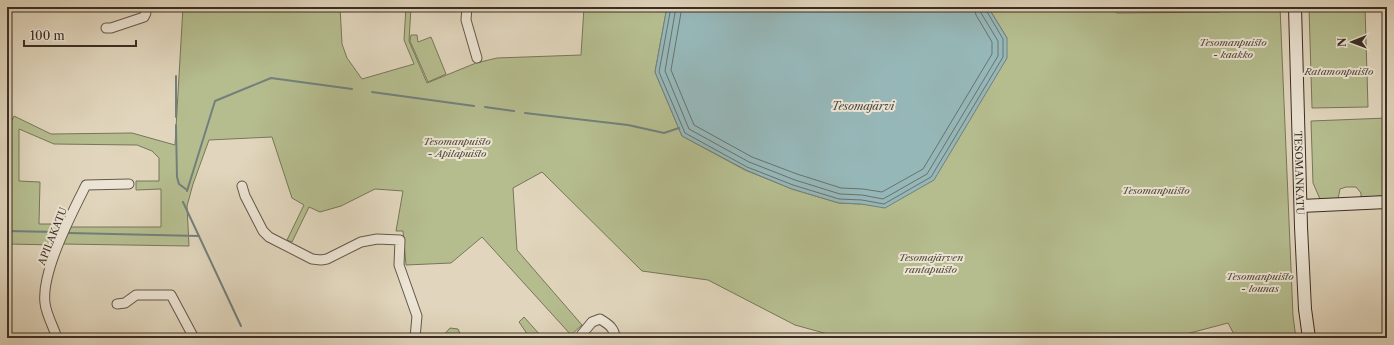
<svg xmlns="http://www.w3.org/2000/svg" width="1394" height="345" font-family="'Libre Caslon Text',serif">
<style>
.green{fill:#b5bd8f;stroke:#78765a}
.water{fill:#96b7b8;stroke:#72807d}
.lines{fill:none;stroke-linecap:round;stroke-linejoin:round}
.shore{stroke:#69726e;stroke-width:1}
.stream{stroke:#72807d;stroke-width:2}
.street-casing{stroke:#65584b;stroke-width:11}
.secondary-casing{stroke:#3c2e25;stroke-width:14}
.street{stroke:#ece4d4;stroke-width:9}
.secondary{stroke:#ece4d4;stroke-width:12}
.labels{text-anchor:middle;stroke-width:4;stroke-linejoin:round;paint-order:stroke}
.park-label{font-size:10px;font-style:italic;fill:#544b3a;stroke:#ece4d4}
.street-label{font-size:10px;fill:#3c2e25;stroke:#ece4d4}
.water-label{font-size:11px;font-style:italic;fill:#4e4942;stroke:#ece4d4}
</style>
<rect width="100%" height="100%" fill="#e1d6bd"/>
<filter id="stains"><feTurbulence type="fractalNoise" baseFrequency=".005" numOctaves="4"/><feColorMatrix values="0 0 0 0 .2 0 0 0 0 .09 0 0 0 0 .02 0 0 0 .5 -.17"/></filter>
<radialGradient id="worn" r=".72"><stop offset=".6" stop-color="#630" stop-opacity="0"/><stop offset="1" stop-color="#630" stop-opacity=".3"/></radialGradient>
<!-- green -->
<g class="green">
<polygon points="183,7 340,7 342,44 347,58 362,79 414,64 404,40 406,7 411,7 409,41 427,83 476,63 497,58 581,55 584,7 667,7 655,72 682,136 745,170 792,189 839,203 861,204 1007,38 988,7 1110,7 1117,13 1220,12 1220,7 1280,7 1293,316 1296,338 1236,338 1228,323 1171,338 842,338 795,325 708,280 642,271 542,172 513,188 517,250 582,325 571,335 482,237 451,263 406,265 403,231 396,231 403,191 375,189 341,206 320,212 309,207 292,242 287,240 304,205 292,198 272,137 209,140 193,184 187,206 189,246 63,244 71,227 161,227 161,189 136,190 136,181 159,181 159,158 152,151 137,145 54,144 19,129 19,181 40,182 39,224 64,224 55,245 7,244 7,131 14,116 51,134 132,133 175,145"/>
<polygon points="1309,7 1365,7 1368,107 1312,108"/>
<polygon points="411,35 417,35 418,42 431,37 446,74 428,82 410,41"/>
<polygon points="1387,118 1387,196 1361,197 1361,193 1356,187 1346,187 1340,189 1338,199 1320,199 1313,183 1311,121"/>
<polygon points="524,317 541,336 539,338 530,338 519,322"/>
<polygon points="450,328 458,329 462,338 441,338"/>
</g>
<!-- water -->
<polygon class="water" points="667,7 988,7 1007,38 1007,58 934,180 885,208 861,204 839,203 792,189 746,170 682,136 655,72"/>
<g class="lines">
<!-- shore -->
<g class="shore">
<polyline points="671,7 659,72 685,133 747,167 793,185 839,199 862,200 884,204 931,177 1003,57 1003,39 986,10 985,7"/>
<polyline points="676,7 665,71 689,129 749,162 795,180 840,194 862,195 883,199 927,174 998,56 998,41 981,13 980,7"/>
<polyline points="682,7 671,70 694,125 752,157 797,174 841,188 863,189 882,192 923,169 992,54 992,42 976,15 974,7"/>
</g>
<!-- stream -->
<g class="stream">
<polyline points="176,76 176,117"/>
<polyline points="372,92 474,106"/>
<polyline points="485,107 514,111"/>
<polyline points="525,113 628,125 664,133 679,128"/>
<polyline points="176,125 177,177 179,184 187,190"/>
<polyline points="187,191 215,101 271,78 352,89"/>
<polyline points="183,202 241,326"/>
<polyline points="7,231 56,232"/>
<polyline points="69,233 199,236"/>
<polyline points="246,336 247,338"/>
</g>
<!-- street casing -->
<g class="street-casing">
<g id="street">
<polyline points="467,7 466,20 477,58"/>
<polyline points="106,28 111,28 144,17 146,13 144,7"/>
<polyline points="242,186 245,196 263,231 269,237 312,259 321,260 327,259 361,242 377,239 400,240 399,265 417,316 415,338"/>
<polyline points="117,304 125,303 136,295 171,295 194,338"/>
<path d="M57 338C54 328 46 314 45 303 41 272 72 213 86 185L129 184"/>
<path d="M586 338 582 334 592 322 600 319C608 324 615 328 615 338"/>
</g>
</g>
<!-- secondary casing -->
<g class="secondary-casing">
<g id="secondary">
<path id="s1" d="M1295 7 1301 227 1305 309 1309 338"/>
<polyline points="1301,206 1387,202"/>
</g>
</g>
<!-- street -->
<use href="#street" class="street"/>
<!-- secondary -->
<use href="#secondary" class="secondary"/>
</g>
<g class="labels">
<!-- park labels -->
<g class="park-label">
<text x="1233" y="46">Tesomanpuisto<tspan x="1233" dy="12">- kaakko</tspan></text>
<text x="1339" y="75">Ratamonpuisto</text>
<text x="457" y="145">Tesomanpuisto<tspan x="457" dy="12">- Apilapuisto</tspan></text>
<text x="1156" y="194">Tesomanpuisto</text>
<text x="931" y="261">Tesomajärven<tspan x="931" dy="12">rantapuisto</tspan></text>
<text x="1260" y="280">Tesomanpuisto<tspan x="1260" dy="12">- lounas</tspan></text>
</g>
<!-- street labels -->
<g class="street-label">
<text dy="4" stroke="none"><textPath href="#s1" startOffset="166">TESOMANKATU</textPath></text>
<text transform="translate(52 236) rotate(-68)" y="4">APILAKATU</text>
</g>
<!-- water labels -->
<g class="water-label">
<text x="863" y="110">Tesomajärvi</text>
</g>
</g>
<!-- margin -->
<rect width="1394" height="345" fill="none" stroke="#e1d6bd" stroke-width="24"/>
<rect x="8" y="8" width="1378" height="329" fill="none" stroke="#3c2e25" stroke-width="2"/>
<rect x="12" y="12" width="1370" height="321" fill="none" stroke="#3c2e25"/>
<!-- north arrow -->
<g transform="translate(1352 42) rotate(269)" stroke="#ece4d4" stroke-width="3" paint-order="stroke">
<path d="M0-3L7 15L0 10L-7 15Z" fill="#3c2e25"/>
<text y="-6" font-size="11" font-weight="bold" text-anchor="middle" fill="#3c2e25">N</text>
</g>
<!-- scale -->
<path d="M24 40v6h112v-6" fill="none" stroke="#3c2e25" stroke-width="2"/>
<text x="30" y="40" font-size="12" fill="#3c2e25" stroke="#ece4d4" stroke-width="3" paint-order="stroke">100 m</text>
<rect width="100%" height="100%" filter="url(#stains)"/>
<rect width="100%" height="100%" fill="url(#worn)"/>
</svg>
